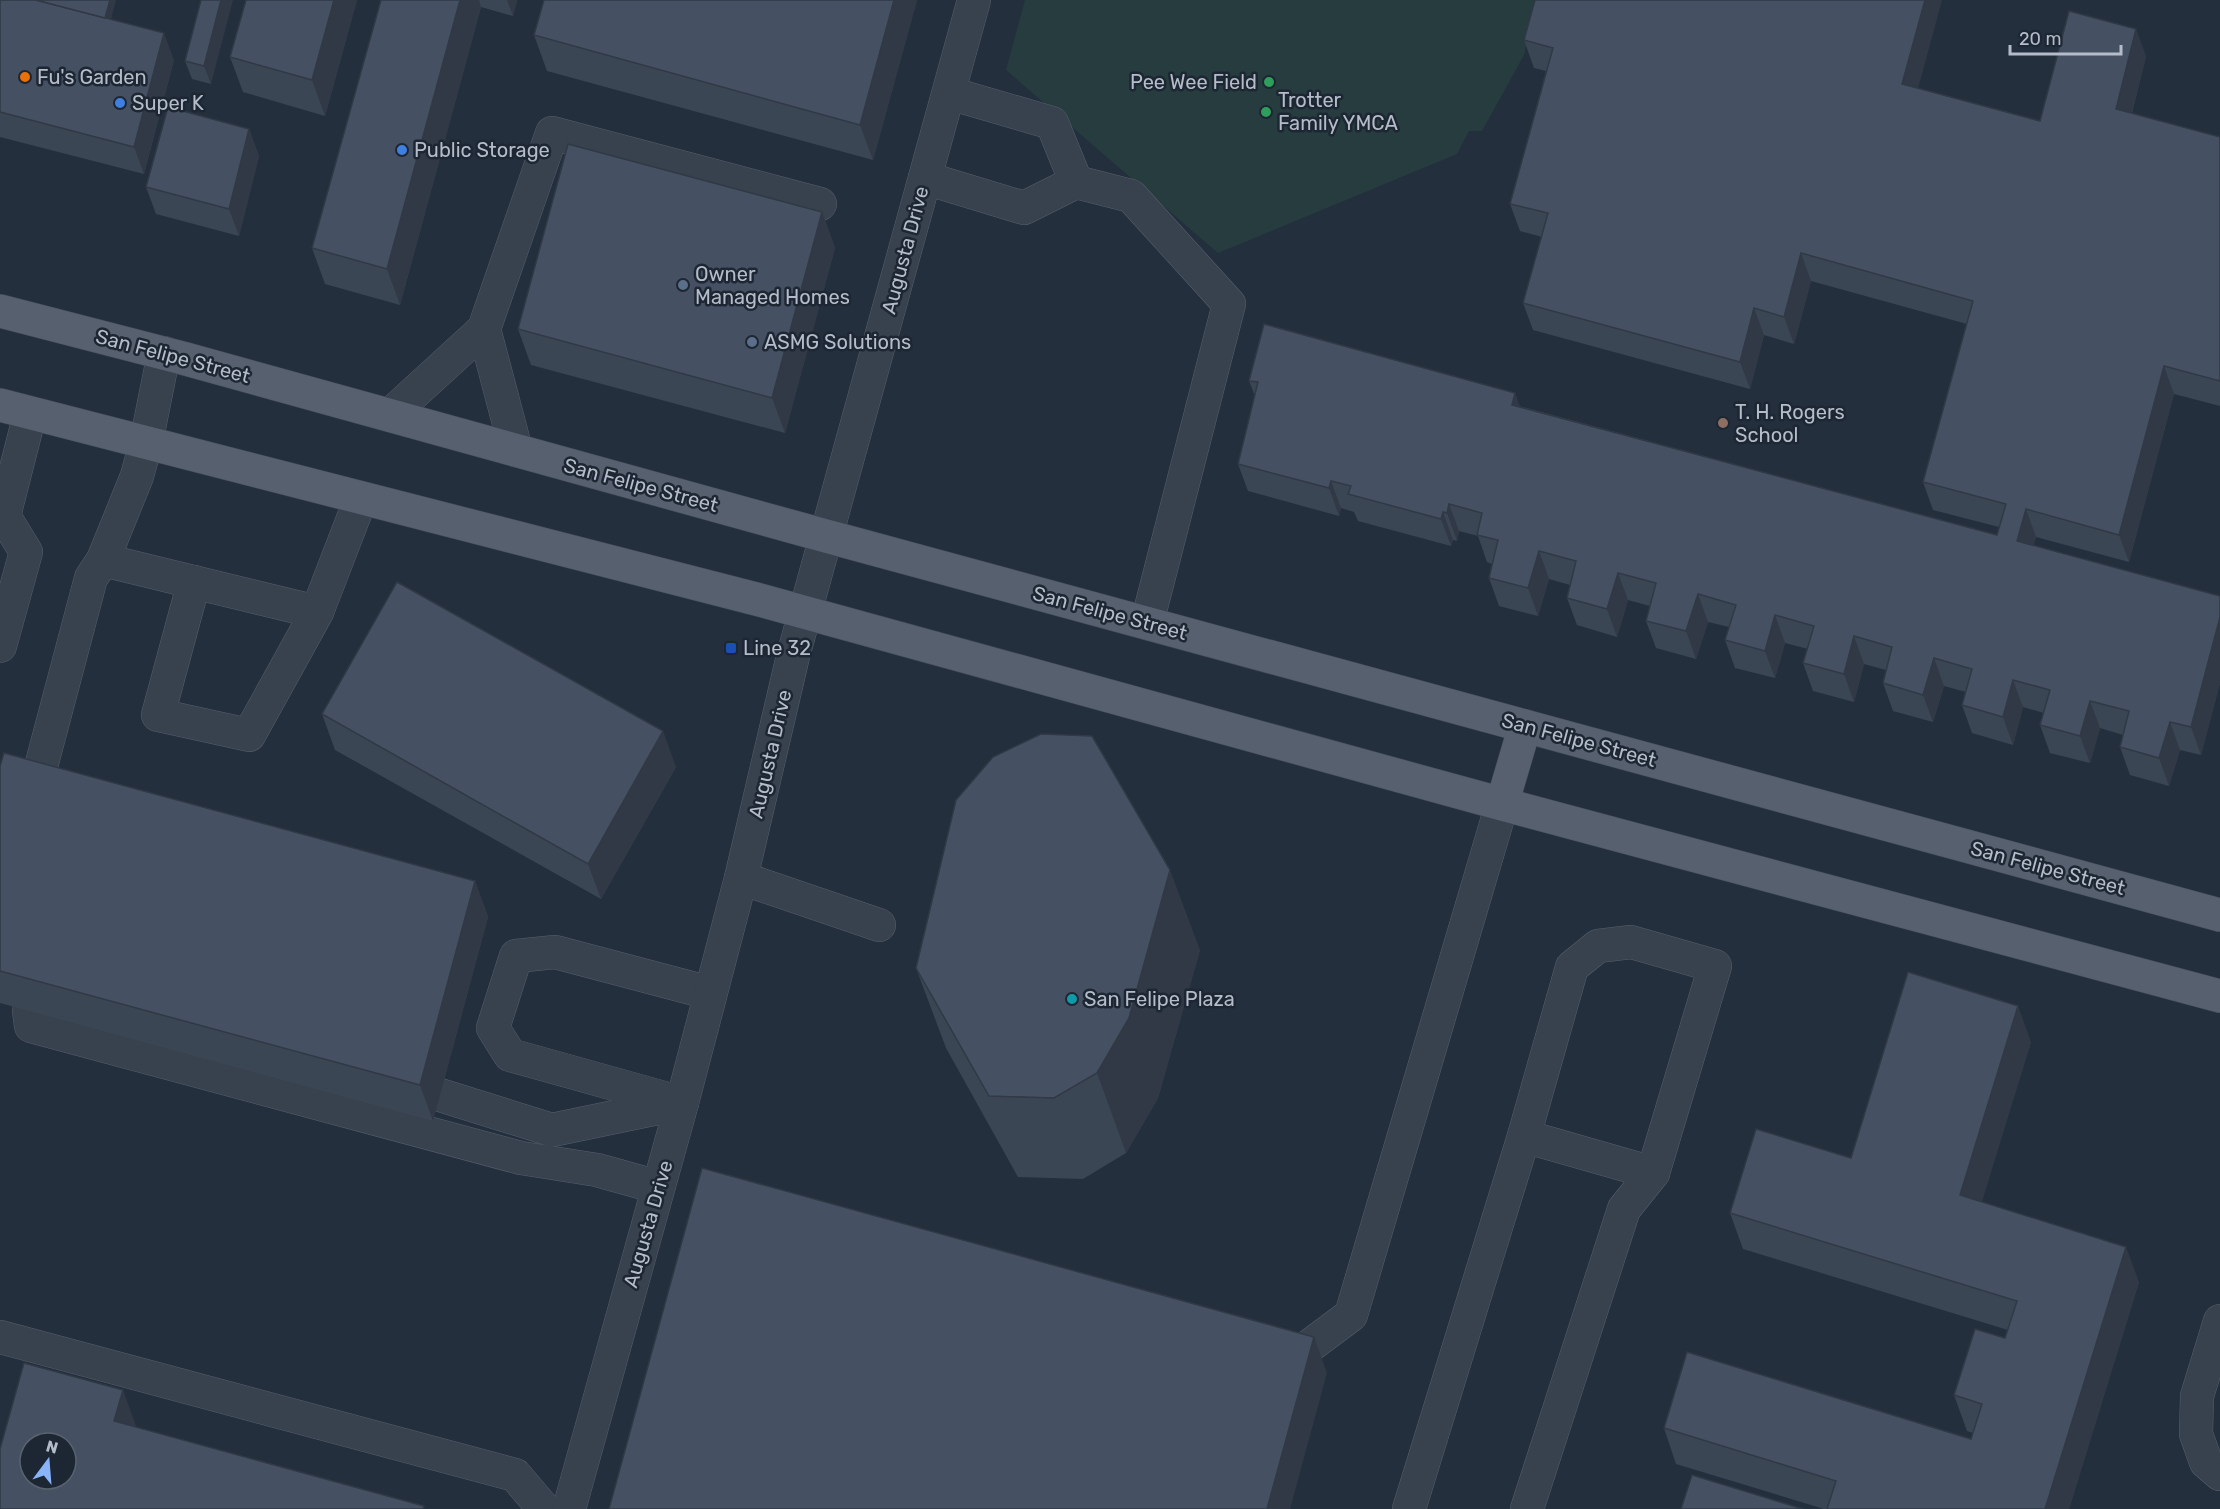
<svg xmlns="http://www.w3.org/2000/svg" width="2220" height="1509" font-family="Rubik,sans-serif">
<style>
.green{fill:#263c3f}
.lines{fill:none;stroke-linecap:round;stroke-linejoin:round}
.minor-casing{stroke:#565f6c;stroke-width:34}
.major-casing{stroke:#414a57;stroke-width:34}
.minor{stroke:#38414e;stroke-width:33}
.major{stroke:#56606e;stroke-width:33}
.wall{fill:#3b4654}
.shaded-wall{fill:#303945}
.building{fill:#455162;stroke:#303945;stroke-width:1.5;fill-rule:evenodd}
.food-dot{fill:#e8710a;stroke:#1d2633;stroke-width:2}
.leisure-dot{fill:#2e9e5b;stroke:#1d2633;stroke-width:2}
.shop-dot{fill:#3f7fe0;stroke:#1d2633;stroke-width:2}
.service-dot{fill:#5c6f8a;stroke:#1d2633;stroke-width:2}
.education-dot{fill:#8d6e63;stroke:#1d2633;stroke-width:2}
.transit-dot{fill:#1a4fb4;stroke:#1d2633;stroke-width:2}
.culture-dot{fill:#0f9aa8;stroke:#1d2633;stroke-width:2}
.labels{text-anchor:middle;stroke-width:5;stroke-linejoin:round;paint-order:stroke}
.poi-label{font-size:20px;fill:#b4bcc9;stroke:#1d2633;text-anchor:start}
.street-label{font-size:20px;fill:#b4bcc9;stroke:#1d2633}
</style>
<rect width="100%" height="100%" fill="#242f3e"/>
<!-- green -->
<polygon class="green" points="1025,0 1538,0 1535,7 1524,55 1482,131 1469,131 1457,154 1218,253 1006,70"/>
<g class="lines">
<!-- minor casing -->
<g class="minor-casing">
<g id="minor">
<polyline points="925,178 1024,208 1076,182 1052,123 949,93"/>
<polyline points="1076,182 1131,196 1229,304 1147,623"/>
<polyline points="484,329 516,450"/>
<polyline points="164,353 146,443 137,476 103,560 317,612"/>
<polyline points="390,415 484,329 552,133 820,204"/>
<polyline points="0,515 4,516 30,414"/>
<polyline points="194,582 158,715 249,735 317,612 361,498"/>
<polyline points="0,646 26,552 4,516"/>
<polyline points="34,793 91,578 103,560"/>
<polyline points="741,878 879,925"/>
<polyline points="29,1011 31,1026 521,1158 597,1170 658,1187"/>
<polyline points="440,1095 552,1130 677,1104"/>
<polyline points="682,1103 510,1055 493,1028 516,956 555,952 710,993"/>
<polyline points="1524,1136 1653,1173"/>
<polyline points="2220,1321 2197,1396 2196,1434 2206,1462 2220,1474"/>
<polyline points="0,1337 515,1475 544,1509"/>
<polyline points="1288,1362 1351,1315 1502,804"/>
<polyline points="569,1509 682,1103 741,878 793,656 974,0"/>
<polyline points="1409,1509 1524,1136 1572,967 1598,946 1631,942 1715,966 1653,1173 1624,1209 1527,1509"/>
</g>
</g>
<!-- major casing -->
<g class="major-casing">
<g id="major">
<polyline points="0,311 186,359 826,536 2220,915"/>
<polyline points="0,405 756,599 1502,804 2220,996"/>
<polyline points="1502,804 1525,726"/>
</g>
</g>
<!-- minor -->
<use href="#minor" class="minor"/>
<!-- major -->
<use href="#major" class="major"/>
</g>
<!-- wall -->
<g class="wall">
<polygon points="0,0 115,0 111,19 174,60 144,174 0,137"/>
<polygon points="201,0 211,84 192,79 185,61"/>
<polygon points="246,0 357,0 325,116 243,92 230,57"/>
<polygon points="381,0 517,0 513,16 481,7 400,305 325,284 312,248"/>
<polygon points="544,0 917,0 873,160 547,71 534,35"/>
<polygon points="1524,40 1918,88 2040,121 2146,56 2132,113 2220,137 2220,406 2174,394 2129,562 2036,537 2033,545 2220,596 2220,683 2201,755 2180,750 2169,786 2130,775 2120,747 2123,735 2100,728 2090,763 2050,753 2040,725 2044,713 2023,707 2013,745 1972,733 1962,705 1966,692 1944,686 1933,722 1893,711 1883,683 1886,670 1864,664 1854,702 1813,691 1803,663 1808,649 1785,643 1775,678 1735,668 1725,640 1729,627 1708,622 1696,659 1656,648 1646,621 1650,606 1628,600 1617,637 1577,625 1567,598 1570,585 1549,579 1538,616 1499,606 1489,578 1492,564 1487,562 1478,536 1459,531 1457,541 1453,540 1451,546 1358,521 1354,512 1341,508 1339,516 1248,491 1238,464 1255,396 1249,381 1515,393 1519,406 1997,535 1999,527 1933,510 1923,482 1967,324 1811,281 1794,344 1764,335 1750,389 1533,330 1523,303 1542,237 1520,231 1510,204 1546,71 1534,68"/>
<polygon points="249,129 259,156 239,236 156,214 146,187"/>
<polygon points="822,212 835,248 785,433 531,365 518,329"/>
<polygon points="322,714 676,767 601,899 335,750"/>
<polygon points="0,766 475,881 488,917 433,1121 0,1003"/>
<polygon points="1200,950 1158,1098 1126,1153 1083,1179 1018,1177 946,1048 916,968"/>
<polygon points="2031,1042 1981,1202 2139,1282 2069,1509 1824,1509 1676,1464 1664,1428 1971,1439 1973,1433 1967,1431 1954,1395 2005,1338 2008,1330 1743,1249 1730,1213 1851,1158"/>
</g>
<!-- shaded-wall -->
<g class="shaded-wall">
<polygon points="110,0 116,0 108,30 104,21"/>
<polygon points="221,0 233,0 211,84 204,66"/>
<polygon points="334,0 357,0 325,116 312,80"/>
<polygon points="460,0 479,0 481,7 400,305 387,269"/>
<polygon points="507,0 517,0 513,16"/>
<polygon points="894,0 917,0 873,160 860,125"/>
<polygon points="1925,0 1942,0 1912,111 1902,84"/>
<polygon points="2136,29 2146,56 2126,136 2116,109"/>
<polygon points="164,33 174,60 144,174 134,147"/>
<polygon points="249,129 259,156 239,236 229,209"/>
<polygon points="822,212 835,248 785,433 772,398"/>
<polygon points="1801,253 1811,281 1794,344 1784,317"/>
<polygon points="1754,308 1764,335 1750,389 1740,362"/>
<polygon points="2164,366 2174,394 2129,562 2119,535"/>
<polygon points="1515,393 1525,420 1512,405"/>
<polygon points="1331,481 1341,508 1339,516 1329,488"/>
<polygon points="1449,504 1459,531 1457,541 1447,513"/>
<polygon points="2026,509 2036,537 2027,568 2017,541"/>
<polygon points="1443,512 1453,540 1451,546 1441,519"/>
<polygon points="1539,551 1549,579 1538,616 1528,588"/>
<polygon points="1618,573 1628,600 1617,637 1607,609"/>
<polygon points="1698,594 1708,622 1696,659 1686,631"/>
<polygon points="1775,615 1785,643 1775,678 1765,651"/>
<polygon points="2220,617 2220,683 2201,755 2191,727"/>
<polygon points="1854,636 1864,664 1854,702 1844,674"/>
<polygon points="1934,658 1944,686 1933,722 1923,695"/>
<polygon points="2013,680 2023,707 2013,745 2003,717"/>
<polygon points="2090,701 2100,728 2090,763 2080,736"/>
<polygon points="2170,722 2180,750 2169,786 2159,758"/>
<polygon points="663,731 676,767 601,899 588,864"/>
<polygon points="1170,870 1200,950 1158,1098 1126,1153 1097,1073"/>
<polygon points="475,881 488,917 433,1121 420,1085"/>
<polygon points="2018,1006 2031,1042 1973,1231 1960,1195"/>
<polygon points="2126,1247 2139,1282 2069,1509 2045,1509"/>
<polygon points="1314,1337 1327,1373 1290,1509 1267,1509"/>
<polygon points="123,1390 136,1426 127,1457 114,1421"/>
</g>
<!-- building -->
<g class="building">
<polygon points="0,0 36,0 164,33 134,147 0,112"/>
<polygon points="36,0 110,0 105,18"/>
<polygon points="201,0 221,0 204,66 185,61"/>
<polygon points="246,0 334,0 312,80 230,57"/>
<polygon points="381,0 460,0 387,269 312,248"/>
<polygon points="544,0 894,0 860,125 534,35"/>
<polygon points="1535,0 1925,0 1902,84 2040,121 2069,11 2136,29 2116,109 2220,137 2220,381 2164,366 2119,535 2026,509 2017,541 2220,596 2220,617 2191,727 2170,722 2159,758 2120,747 2129,711 2090,701 2080,736 2040,725 2050,690 2013,680 2003,717 1962,705 1972,669 1934,658 1923,695 1883,683 1892,647 1854,636 1844,674 1803,663 1814,626 1775,615 1765,651 1725,640 1736,605 1698,594 1686,631 1646,621 1656,583 1618,573 1607,609 1567,598 1576,561 1539,551 1528,588 1489,578 1498,540 1477,535 1482,513 1449,504 1447,513 1443,512 1441,519 1348,494 1351,486 1331,481 1329,488 1238,464 1258,382 1249,381 1264,324 1515,393 1512,405 1997,535 2006,504 1923,482 1973,301 1801,253 1784,317 1754,308 1740,362 1523,303 1548,213 1510,204 1553,48 1524,40"/>
<polygon points="168,107 249,129 229,209 146,187"/>
<polygon points="568,144 822,212 772,398 518,329"/>
<polygon points="397,582 663,731 588,864 322,714"/>
<polygon points="1041,734 1092,736 1170,870 1129,1018 1097,1073 1054,1098 989,1096 916,968 956,800 993,757"/>
<polygon points="4,753 475,881 420,1085 0,971 0,766"/>
<polygon points="1908,972 2018,1006 1960,1195 2126,1247 2045,1509 1827,1509 1836,1481 1664,1428 1687,1352 1971,1439 1982,1404 1954,1395 1975,1329 2005,1338 2017,1301 1730,1213 1756,1129 1851,1158"/>
<polygon points="702,1168 1314,1337 1267,1509 609,1509"/>
<path d="M24 1363 123 1390 114 1421 424 1506 423 1509H0V1449ZM30 1443H66V1479H30Z"/>
<polygon points="1692,1475 1803,1509 1681,1509"/>
</g>
<!-- markers -->
<circle class="food-dot" cx="25" cy="77" r="6"/>
<g class="leisure-dot">
<circle cx="1269" cy="82" r="6"/>
<circle cx="1266" cy="112" r="6"/>
</g>
<g class="shop-dot">
<circle cx="120" cy="103" r="6"/>
<circle cx="402" cy="150" r="6"/>
</g>
<g class="service-dot">
<circle cx="683" cy="285" r="6"/>
<circle cx="752" cy="342" r="6"/>
</g>
<circle class="education-dot" cx="1723" cy="423" r="6"/>
<rect class="transit-dot" x="725" y="642" width="12" height="12" rx="3"/>
<circle class="culture-dot" cx="1072" cy="999" r="6"/>
<g class="labels">
<!-- poi labels -->
<g class="poi-label">
<text x="37" y="84">Fu's Garden</text>
<text x="1257" y="89" text-anchor="end">Pee Wee Field</text>
<text x="1278" y="107">Trotter<tspan x="1278" dy="23">Family YMCA</tspan></text>
<text x="132" y="110">Super K</text>
<text x="414" y="157">Public Storage</text>
<text x="695" y="281">Owner<tspan x="695" dy="23">Managed Homes</tspan></text>
<text x="764" y="349">ASMG Solutions</text>
<text x="1735" y="419">T. H. Rogers<tspan x="1735" dy="23">School</tspan></text>
<text x="743" y="655">Line 32</text>
<text x="1084" y="1006">San Felipe Plaza</text>
</g>
<!-- street labels -->
<g class="street-label">
<text transform="translate(905 250) rotate(-75)" y="7">Augusta Drive</text>
<text transform="translate(173 356) rotate(15)" y="7">San Felipe Street</text>
<text transform="translate(641 485) rotate(15)" y="7">San Felipe Street</text>
<text transform="translate(1110 613) rotate(15)" y="7">San Felipe Street</text>
<text transform="translate(1579 740) rotate(15)" y="7">San Felipe Street</text>
<text transform="translate(770 754) rotate(-77)" y="7">Augusta Drive</text>
<text transform="translate(2048 868) rotate(15)" y="7">San Felipe Street</text>
<text transform="translate(648 1224) rotate(-74)" y="7">Augusta Drive</text>
</g>
</g>
<!-- north arrow -->
<g transform="translate(48 1461) rotate(16)"><circle r="28" fill="#1d2633" stroke="#59626f" stroke-width="1.5"/>
<path d="M0-4.5L10 22L0 15L-10 22Z" fill="#8ab4f8"/>
<text y="-9" font-size="16" font-weight="bold" text-anchor="middle" fill="#b4bcc9">N</text>
</g>
<!-- scale -->
<path d="M2010 45v9h111v-9" fill="none" stroke="#b4bcc9" stroke-width="3"/>
<text x="2019" y="45" font-size="18" fill="#b4bcc9" stroke="#1d2633" stroke-width="4.5" paint-order="stroke">20 m</text>
</svg>
